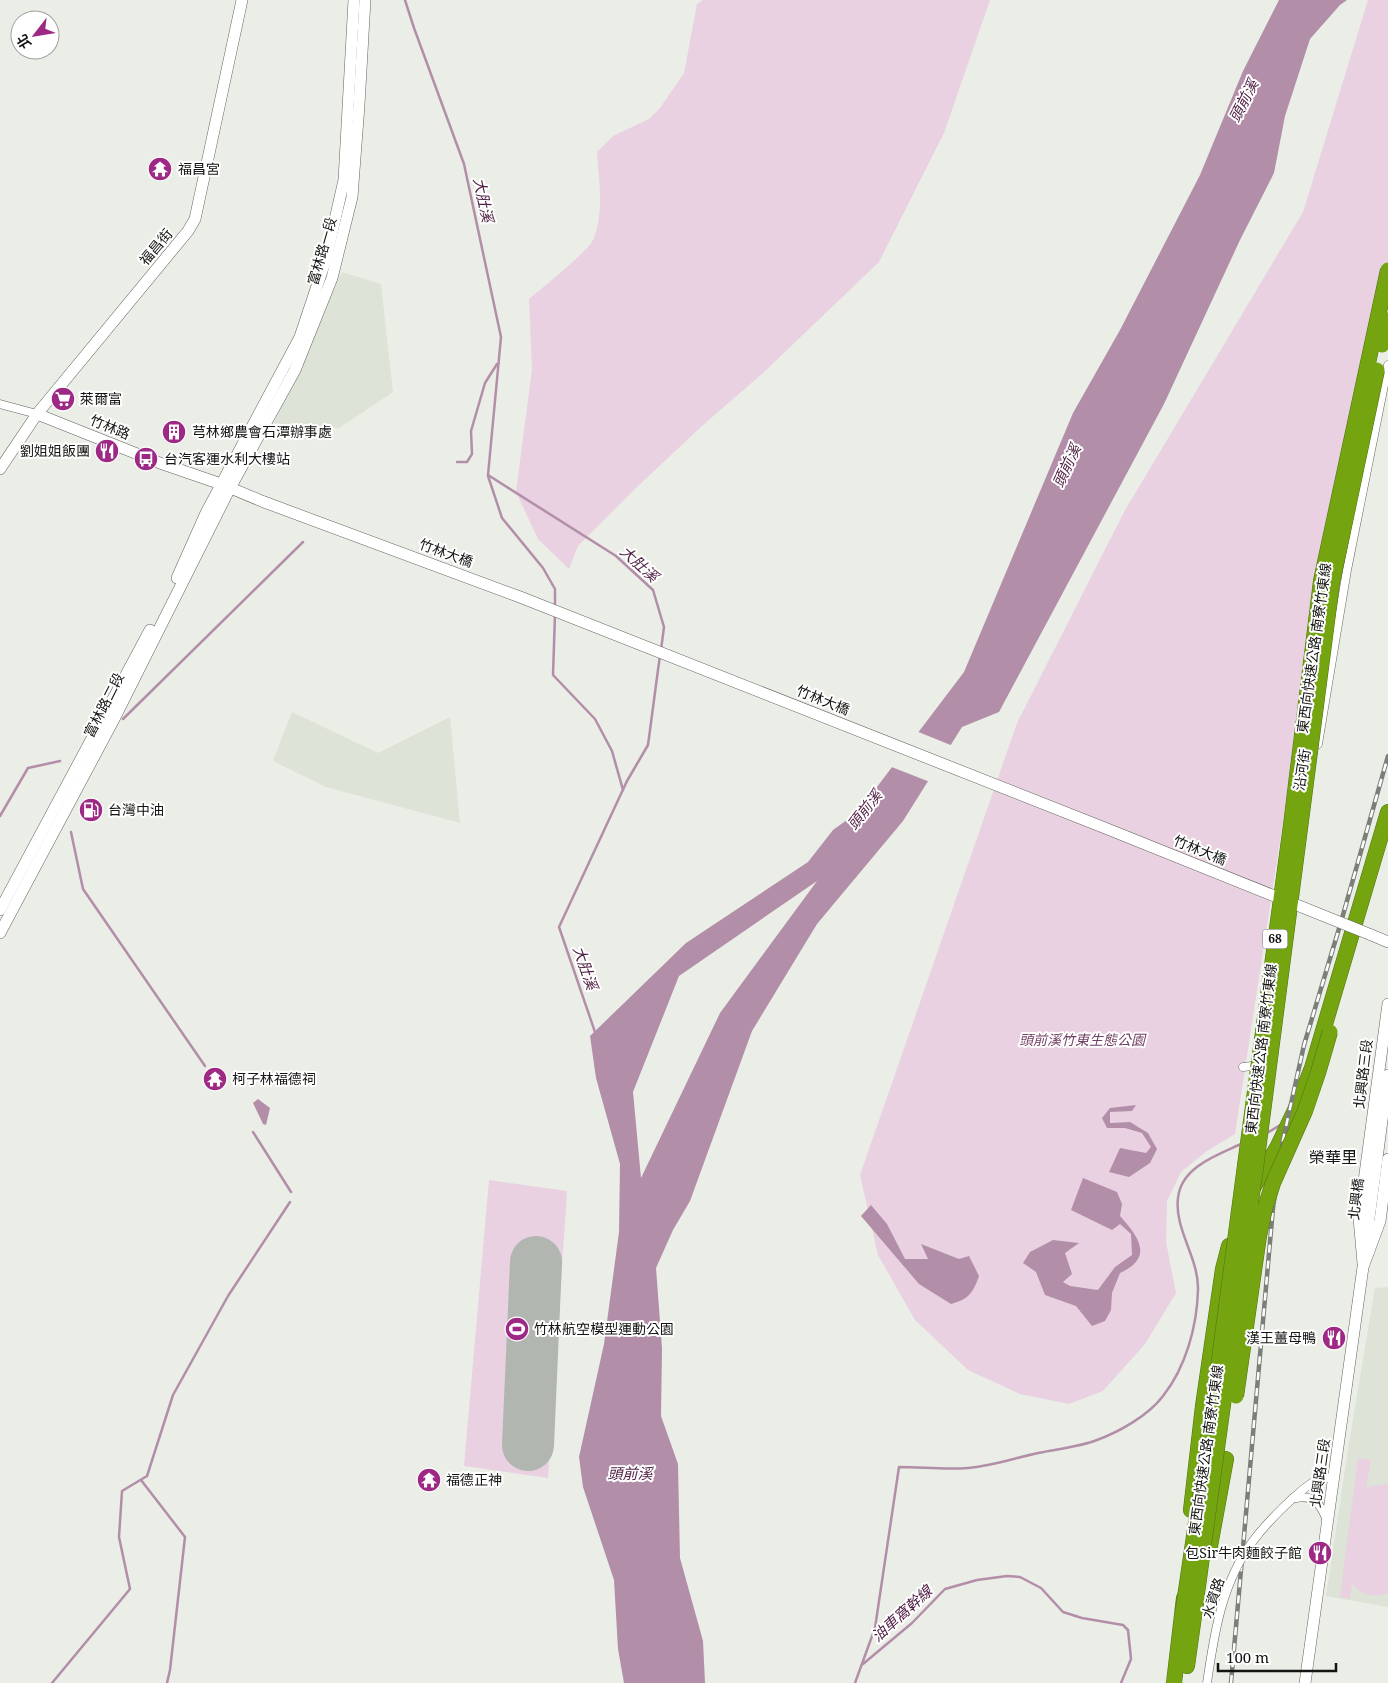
<svg xmlns="http://www.w3.org/2000/svg" width="1388" height="1683" font-family="'Noto Serif','Noto Sans TC',serif">
<style>
.built{fill:#dde3d6}
.green{fill:#e9d1e1}
.water{fill:#b38ea8;fill-rule:evenodd}
.pier{fill:#eaeee7}
.lines{fill:none;stroke-linecap:round;stroke-linejoin:round}
.stream{stroke:#b38ea8;stroke-width:2.5}
.runway{stroke:#b2b6b0;stroke-width:52}
.street-casing{stroke:#61645e;stroke-width:9}
.secondary-casing{stroke:#61645e;stroke-width:12}
.highway-casing{stroke:#527211;stroke-width:16}
.street{stroke:#fff;stroke-width:8}
.secondary{stroke:#fff;stroke-width:11}
.highway{stroke:#74a410;stroke-width:15}
.rail-casing{stroke:#7b7e79;stroke-width:4.5}
.rail{stroke:#fff;stroke-width:2.5;stroke-dasharray:8;stroke-linecap:butt}
.street-bridge-casing{stroke:#61645e;stroke-width:9;stroke-linecap:butt}
.secondary-bridge-casing{stroke:#61645e;stroke-width:12;stroke-linecap:butt}
.highway-bridge-casing{stroke:#527211;stroke-width:16;stroke-linecap:butt}
.street-bridge{stroke:#fff;stroke-width:8}
.secondary-bridge{stroke:#fff;stroke-width:11}
.highway-bridge{stroke:#74a410;stroke-width:15}
.labels{text-anchor:middle;stroke-width:4;stroke-linejoin:round;paint-order:stroke}
.shield{fill:#fff;stroke:#5a5b59;stroke-width:1}
.shield-label{font-size:12px;font-weight:bold;fill:#141512}
.poi-label{font-size:14px;fill:#141512;stroke:#fff;text-anchor:start}
.street-label{font-size:14px;fill:#141512;stroke:#fff}
.park-label{font-size:14px;font-style:italic;fill:#734165;stroke:#fff}
.water-label{font-size:15px;font-style:italic;fill:#502145;stroke:#fff}
.quarter-label{font-size:16px;fill:#141512;stroke:#fff}
</style>
<rect width="100%" height="100%" fill="#eaeee7"/>
<!-- built -->
<g class="built">
<polygon points="342,272 381,284 393,392 339,428 274,423"/>
<polygon points="292,712 378,753 450,717 460,823 326,787 273,761"/>
<polygon points="1388,1287 1388,1607 1326,1596 1348,1449 1375,1288"/>
</g>
<!-- green -->
<g class="green">
<path d="M703 0H990L944 133 879 262 763 373 703 425 635 489 578 546 569 569 538 539 516 492 532 369 529 299C541 289 590 250 594 238 604 211 599 180 597 152L613 136 649 119 660 108 684 73 697 4Z"/>
<polygon points="1368,0 1388,0 1388,278 1304,685 1235,1134 1207,1151 1181,1172 1167,1201 1166,1242 1176,1293 1145,1344 1103,1391 1069,1404 1020,1394 968,1370 915,1320 878,1255 860,1175 1017,723 1124,512 1303,212"/>
<polygon points="489,1180 567,1191 548,1478 464,1466"/>
<path d="M1358 1458 1371 1460 1366 1489 1371 1486 1388 1484V1593C1373 1598 1363 1596 1352 1584L1350 1599 1340 1597Z"/>
</g>
<!-- water -->
<g class="water">
<path d="M1279 0H1347L1340 5 1310 39 1285 116 1274 173 1240 240 1164 404 999 712 962 727 903 821 817 924 752 1031 690 1201 673 1230 656 1268 662 1348 661 1416 678 1464 680 1558 703 1641 705 1683H624L618 1649 614 1580 583 1487 579 1457 604 1344 619 1232 620 1164 596 1078 590 1036 686 943 808 862 833 830 858 812 964 672 1073 413 1120 330 1200 175 1243 71ZM817 881 720 1013 641 1178 633 1092 679 976Z"/>
<polygon points="258,1099 270,1108 266,1125 263,1124 253,1103"/>
<polygon points="1136,1105 1132,1111 1110,1112 1110,1123 1130,1122 1148,1133 1157,1149 1150,1163 1129,1177 1109,1172 1120,1148 1146,1153 1151,1147 1142,1133 1125,1128 1107,1128 1102,1118 1110,1108"/>
<path d="M1083 1178 1117 1192 1122 1204 1120 1216C1139 1237 1154 1258 1120 1273L1112 1293 1111 1310 1105 1321 1092 1326 1076 1306 1045 1295 1036 1272 1023 1263 1030 1252 1053 1240 1079 1243 1065 1253 1072 1274 1063 1282 1070 1286 1098 1290 1115 1267 1132 1255 1131 1234 1120 1224 1112 1230 1071 1210Z"/>
<path d="M871 1205 887 1224 905 1259H928L921 1244 959 1259 969 1256 979 1276C973 1293 969 1299 951 1304L919 1284 861 1216Z"/>
</g>
<!-- pier -->
<polygon class="pier" points="916,731 953,746 930,782 889,766"/>
<g class="lines">
<!-- stream -->
<g class="stream">
<polyline points="405,0 414,28 464,164 501,337 488,475 616,556 653,590 664,627 661,650"/>
<polyline points="457,462 467,462 472,454 471,431 485,383 497,364"/>
<polyline points="488,476 502,518 543,568 555,589 555,608"/>
<polyline points="555,614 553,675 595,719 612,751 623,790"/>
<polyline points="123,719 303,542"/>
<polyline points="0,816 28,768 60,761"/>
<polyline points="71,832 83,889 205,1066"/>
<polyline points="596,1035 559,927 627,781 648,745 660,655"/>
<polyline points="253,1132 291,1192"/>
<polyline points="1267,1133 1282,1124"/>
<polyline points="141,1480 185,1537 170,1670 167,1683"/>
<polyline points="863,1664 912,1623 945,1589 977,1580 1007,1576 1020,1577 1041,1588 1063,1612 1082,1618 1123,1625 1128,1630 1131,1659 1121,1683"/>
<polyline points="52,1683 130,1589 119,1537 122,1491 147,1476 173,1395 228,1296 290,1202"/>
<path d="M855 1683 875 1628 899 1467C922 1467 945 1470 968 1468 991 1466 1015 1458 1038 1453 1057 1449 1079 1447 1097 1440 1119 1432 1149 1415 1163 1396 1186 1367 1197 1326 1198 1290 1199 1258 1174 1229 1178 1198 1181 1167 1217 1155 1241 1144"/>
</g>
<!-- runway -->
<polyline class="runway" points="528,1445 536,1262"/>
<!-- street casing -->
<g class="street-casing">
<g id="street">
<polyline points="0,404 37,414"/>
<polyline points="1318,744 1347,570 1388,365"/>
<polyline points="1243,1067 1261,1065"/>
<path d="M1293 1498C1305 1488 1317 1475 1334 1478"/>
<path d="M1292 1499C1312 1493 1321 1503 1327 1521"/>
</g>
</g>
<!-- secondary casing -->
<g class="secondary-casing">
<g id="secondary">
<polyline points="37,414 160,463 221,484 264,502"/>
<polyline points="0,469 37,414 188,231 195,219 242,0"/>
<polyline points="177,578 206,513 300,337 326,259 344,180 354,0"/>
<polyline points="0,910 150,630"/>
<polyline points="0,933 113,721 230,488 295,370 332,278 352,197 359,105 365,0"/>
<polyline points="1369,934 1388,942"/>
<polyline points="1366,1242 1388,1075"/>
<polyline points="1363,1263 1359,1218 1388,1004"/>
<polyline points="1305,1683 1363,1267 1380,1221 1388,1159"/>
</g>
</g>
<!-- highway casing -->
<g class="highway-casing">
<g id="highway">
<polyline points="1253,1188 1278,1146 1296,1108 1312,1068 1388,812"/>
<polyline points="1191,1510 1203,1406 1223,1269 1229,1246"/>
<polyline points="1210,1546 1226,1459"/>
<polyline points="1187,1666 1196,1602"/>
<polyline points="1174,1683 1184,1598"/>
</g>
</g>
<!-- street -->
<use href="#street" class="street"/>
<!-- secondary -->
<use href="#secondary" class="secondary"/>
<!-- highway -->
<use href="#highway" class="highway"/>
<!-- rail casing -->
<g class="rail-casing">
<polyline id="rail" points="1231,1683 1273,1208 1283,1140 1304,1045 1341,922 1388,756"/>
</g>
<!-- rail -->
<use href="#rail" class="rail"/>
<!-- street-bridge casing -->
<g class="street-bridge-casing">
<path id="street-bridge" d="M1207 1683C1214 1634 1222 1582 1253 1541 1264 1526 1278 1512 1292 1499"/>
</g>
<!-- secondary-bridge casing -->
<g class="secondary-bridge-casing">
<polyline id="secondary-bridge" points="264,502 520,597 1105,828 1369,934"/>
</g>
<!-- highway-bridge casing -->
<g class="highway-bridge-casing">
<g id="highway-bridge">
<polyline points="1382,345 1388,320"/>
<polyline points="1236,1396 1259,1236 1265,1208 1273,1183 1305,1111 1318,1073 1330,1032"/>
<polyline points="1183,1611 1213,1407 1246,1158 1291,825 1321,581 1388,270"/>
<polyline points="1194,1615 1257,1158 1332,583 1377,370"/>
</g>
</g>
<!-- street-bridge -->
<use href="#street-bridge" class="street-bridge"/>
<!-- secondary-bridge -->
<use href="#secondary-bridge" class="secondary-bridge"/>
<!-- highway-bridge -->
<use href="#highway-bridge" class="highway-bridge"/>
</g>
<!-- icons -->
<defs>
<g id="temple-disc" transform="scale(1.25)"><circle r="9.5" fill="#9d2985" stroke="#fff"/><path d="M0-6L5-2H3V0L6.5 2.5H4V6H1.5V3h-3V6H-4V2.5H-6.5L-3 0V-2H-5Z" fill="#fff"/></g>
<g id="supermarket-disc" transform="scale(1.25)"><circle r="9.5" fill="#9d2985" stroke="#fff"/><path d="M-6-5.5h2.5l.6 2H6L4.5 2H-2.5L-4.4-4H-6ZM-1.5 3.2a1.3 1.3 0 1 0 .1 0ZM3 3.2a1.3 1.3 0 1 0 .1 0Z" fill="#fff"/></g>
<g id="building-disc" transform="scale(1.25)"><circle r="9.5" fill="#9d2985" stroke="#fff"/><path d="M-4-6H4V6H1V3H-1V6H-4ZM-2.5-4.3h1.7v1.8h-1.7ZM.8-4.3h1.7v1.8H.8ZM-2.5-1h1.7V.8h-1.7ZM.8-1h1.7V.8H.8Z" fill="#fff"/></g>
<g id="restaurant-disc" transform="scale(1.25)"><circle r="9.5" fill="#9d2985" stroke="#fff"/><path d="M-5-6h1v4h1v-4h1v4h1v-4h1v5L-1.5 .5V6h-2V.5L-5-1ZM5-6V6H3V1.5H1.5Q1.5-4 5-6Z" fill="#fff"/></g>
<g id="bus-disc" transform="scale(1.25)"><circle r="9.5" fill="#9d2985" stroke="#fff"/><path d="M-5-6H5V4H4V6H2V4H-2V6H-4V4H-5ZM-3.5-4V0h7V-4ZM-3.5 1.2v1.5H-2V1.2ZM2 1.2v1.5H3.5V1.2Z" fill="#fff"/></g>
<g id="fuel-disc" transform="scale(1.25)"><circle r="9.5" fill="#9d2985" stroke="#fff"/><path d="M-5.5-6h7V0h2V4h1.3V-2.5L3-4.5l.8-.8L6-3V5H2.5V1h-1V6h-7ZM-4.2-4.7v3.2H.2V-4.7Z" fill="#fff"/></g>
<g id="stadium-disc" transform="scale(1.25)"><circle r="9.5" fill="#9d2985" stroke="#fff"/><path d="M0-5a6.5 5 0 1 0 0 10a6.5 5 0 1 0 0-10ZM-3.5-1.8h7v3.6h-7Z" fill="#fff"/></g>
</defs>
<g fill-rule="evenodd">
<use href="#temple-disc" x="160" y="169"/>
<use href="#supermarket-disc" x="63" y="399"/>
<use href="#building-disc" x="174" y="432"/>
<use href="#restaurant-disc" x="107" y="451"/>
<use href="#bus-disc" x="146" y="459"/>
<use href="#fuel-disc" x="91" y="810"/>
<use href="#temple-disc" x="215" y="1079"/>
<use href="#stadium-disc" x="517" y="1329"/>
<use href="#restaurant-disc" x="1334" y="1338"/>
<use href="#temple-disc" x="429" y="1480"/>
<use href="#restaurant-disc" x="1320" y="1553"/>
</g>
<g class="labels">
<!-- shield labels -->
<rect class="shield" x="1262.5" y="929.5" width="25" height="19" rx="4"/>
<g class="shield-label">
<text x="1275" y="943">68</text>
</g>
<!-- poi labels -->
<g class="poi-label">
<text x="178" y="174">福昌宮</text>
<text x="80" y="404">萊爾富</text>
<text x="192" y="437">芎林鄉農會石潭辦事處</text>
<text x="90" y="456" text-anchor="end">劉姐姐飯團</text>
<text x="164" y="464">台汽客運水利大樓站</text>
<text x="108" y="815">台灣中油</text>
<text x="232" y="1084">柯子林福德祠</text>
<text x="534" y="1334">竹林航空模型運動公園</text>
<text x="1316" y="1343" text-anchor="end">漢王薑母鴨</text>
<text x="446" y="1485">福德正神</text>
<text x="1302" y="1558" text-anchor="end">包Sir牛肉麵餃子館</text>
</g>
<!-- street labels -->
<g class="street-label">
<text transform="translate(156 247) rotate(-50)" y="5">福昌街</text>
<text transform="translate(322 251) rotate(-74)" y="5">富林路一段</text>
<text transform="translate(110 427) rotate(22)" y="5">竹林路</text>
<text transform="translate(446 553) rotate(20)" y="5">竹林大橋</text>
<text transform="translate(1314 648) rotate(-82)" y="5">東西向快速公路 南寮竹東線</text>
<text transform="translate(823 700) rotate(22)" y="5">竹林大橋</text>
<text transform="translate(104 705) rotate(-63)" y="5">富林路二段</text>
<text transform="translate(1302 770) rotate(-81)" y="5">沿河街</text>
<text transform="translate(1200 850) rotate(22)" y="5">竹林大橋</text>
<text transform="translate(1261 1049) rotate(-83)" y="5">東西向快速公路 南寮竹東線</text>
<text transform="translate(1363 1074) rotate(-83)" y="5">北興路三段</text>
<text transform="translate(1356 1199) rotate(-83)" y="5">北興橋</text>
<text transform="translate(1206 1450) rotate(-82)" y="5">東西向快速公路 南寮竹東線</text>
<text transform="translate(1320 1473) rotate(-82)" y="5">北興路三段</text>
<text transform="translate(1213 1598) rotate(-72)" y="5">水資路</text>
</g>
<!-- park labels -->
<g class="park-label">
<text x="1082" y="1045">頭前溪竹東生態公園</text>
</g>
<!-- water labels -->
<g class="water-label">
<text transform="translate(1244 101) rotate(-63)" y="5">頭前溪</text>
<text transform="translate(483 200) rotate(78)" y="5">大肚溪</text>
<text transform="translate(1067 466) rotate(-65)" y="5">頭前溪</text>
<text transform="translate(639 564) rotate(42)" y="5">大肚溪</text>
<text transform="translate(865 810) rotate(-52)" y="5">頭前溪</text>
<text transform="translate(585 968) rotate(71)" y="5">大肚溪</text>
<text x="630" y="1479">頭前溪</text>
<text transform="translate(902 1614) rotate(-42)" y="5">油車窩幹線</text>
</g>
<!-- quarter labels -->
<g class="quarter-label">
<text x="1333" y="1163">榮華里</text>
</g>
</g>
<!-- north arrow -->
<g transform="translate(35 35) rotate(239)"><circle r="24" fill="#ffffff" stroke="#a1a1a0"/>
<path d="M0-4L9 19L0 12L-9 19Z" fill="#9d2985"/>
<text y="-8" font-size="14" font-weight="bold" text-anchor="middle" fill="#141512">北</text>
</g>
<!-- scale -->
<path d="M1218 1663v8h118v-8" fill="none" stroke="#141512" stroke-width="2.5"/>
<text x="1226" y="1663" font-size="15" fill="#141512" stroke="#ffffff" stroke-width="4" paint-order="stroke">100 m</text>
</svg>
